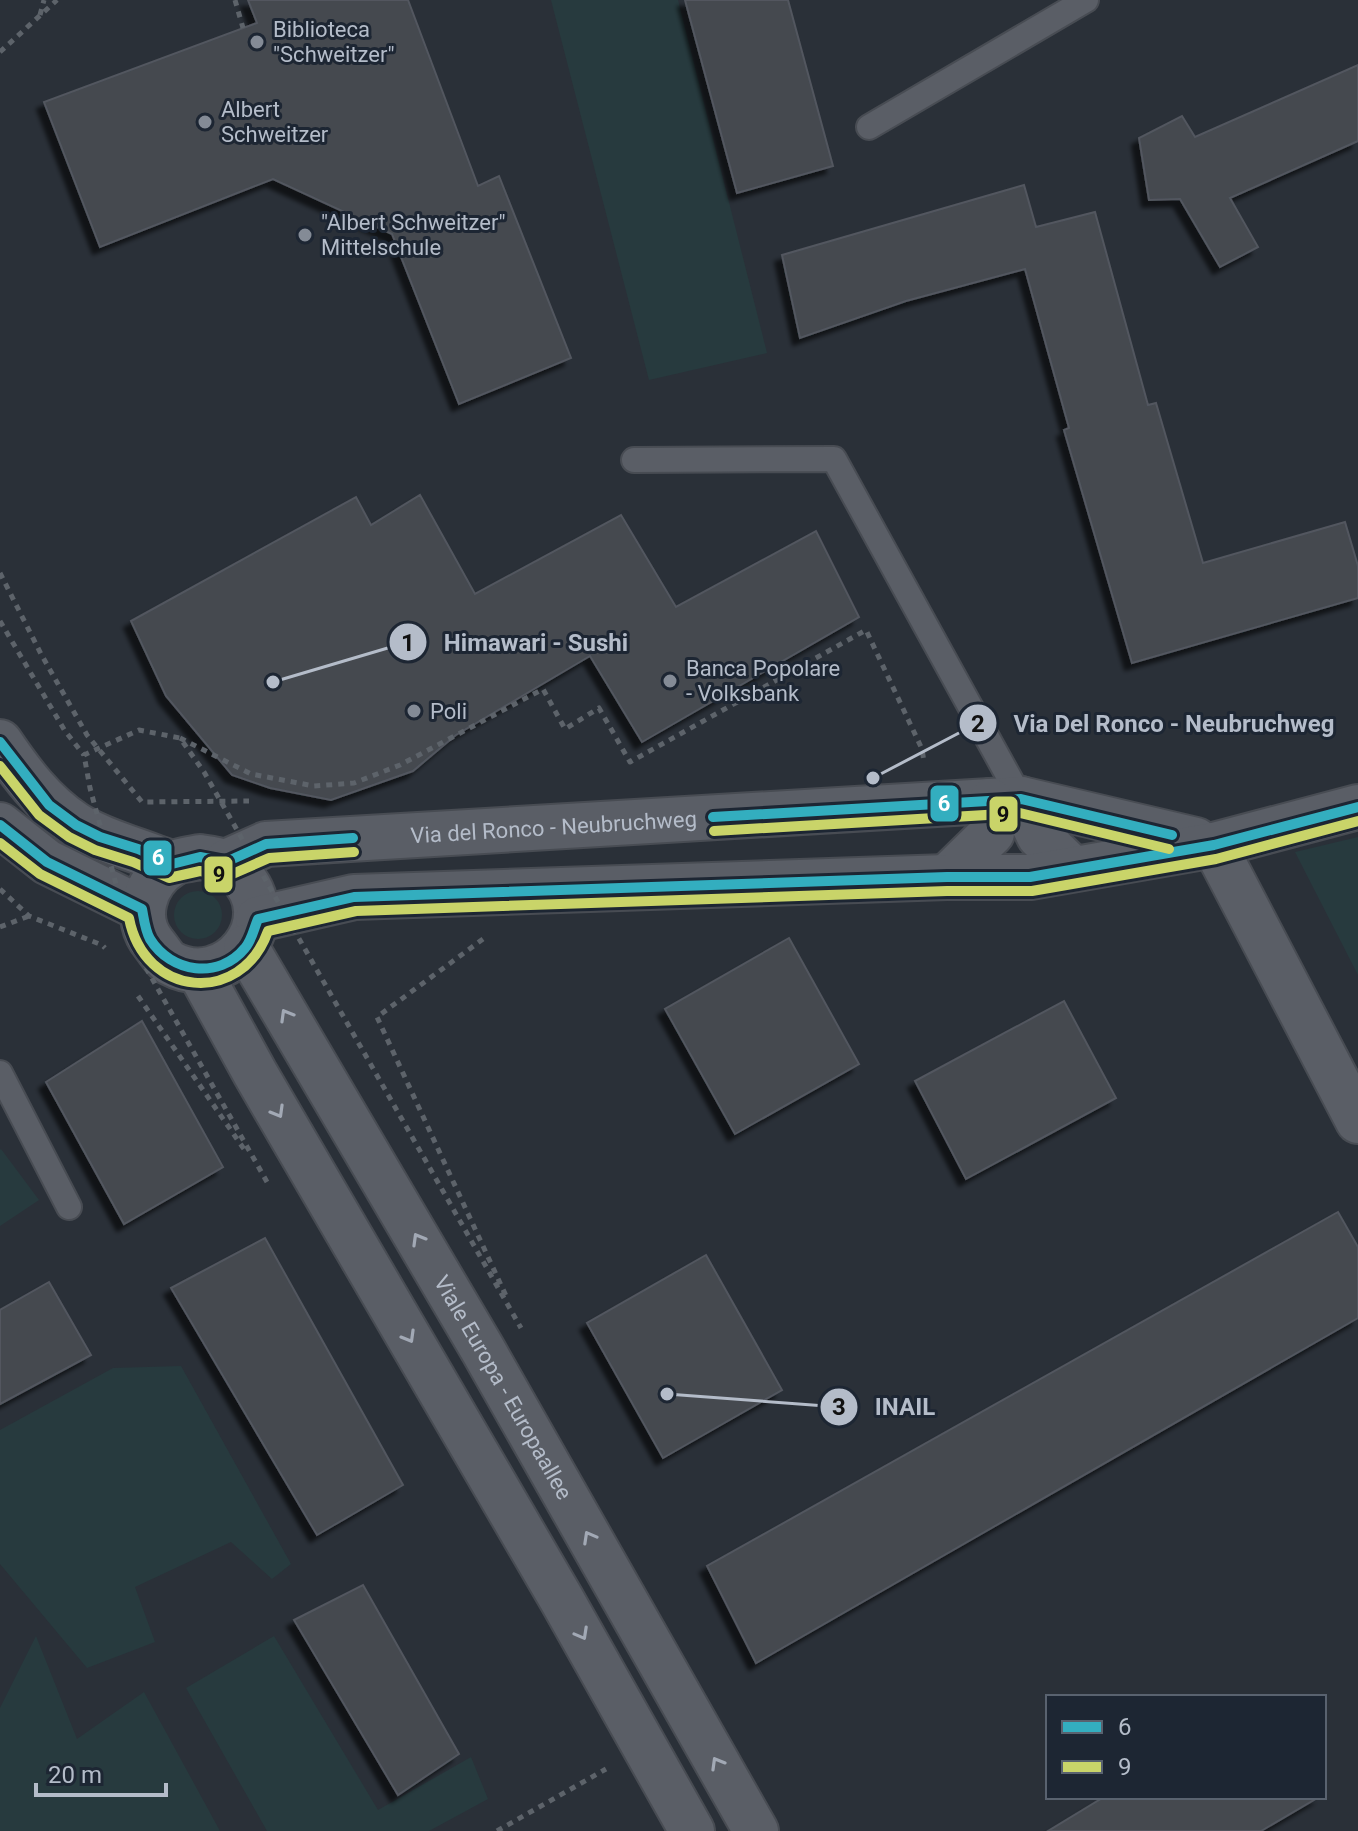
<svg xmlns="http://www.w3.org/2000/svg" width="1358" height="1831" font-family="Roboto,sans-serif">
<style>
.green{fill:#273a3e}
.building{fill:#444950;stroke:#52575f;stroke-width:2;filter:url(#shadow)}
.lines{fill:none;stroke-linecap:round;stroke-linejoin:round}
.lane-casing{stroke:#484c53;stroke-width:28}
.street-casing{stroke:#484c53;stroke-width:48}
.path{stroke:#5d636a;stroke-width:5;stroke-dasharray:6 6;stroke-linecap:butt}
.lane{stroke:#5a5e66;stroke-width:24}
.street{stroke:#5a5e66;stroke-width:44}
.path-bridge{stroke:#5d636a;stroke-width:5;stroke-dasharray:6 6;stroke-linecap:butt}
.bus-1-casing{stroke:#1d2633;stroke-width:16}
.bus-2-casing{stroke:#1d2633;stroke-width:16}
.bus-1{stroke:#33aebf;stroke-width:10}
.bus-2{stroke:#c9d469;stroke-width:10}
.oneway{stroke:#a2a9b5}
.poi-dot{fill:#848b96;stroke:#1d2633;stroke-width:3}
.labels{text-anchor:middle;stroke-width:6;stroke-linejoin:round;paint-order:stroke}
.poi-label{font-size:22px;fill:#b4bcc9;stroke:#1d2633;text-anchor:start}
.street-label{font-size:22px;fill:#b4bcc9;stroke:#1d2633}
.leader{fill:none;stroke:#b4bcc9;stroke-width:3}
.callout-dot{fill:#b4bcc9;stroke:#1d2633;stroke-width:3}
.mark-label{font-size:24px;text-anchor:middle;font-weight:bold;fill:#111}
.callout-label{font-size:24px;text-anchor:middle;font-weight:bold;fill:#b4bcc9;stroke:#1d2633;stroke-width:6;stroke-linejoin:round;paint-order:stroke}
.line-badge{stroke:#1d2633;stroke-width:3}
.badge-label{font-size:22px;text-anchor:middle;font-weight:bold;fill:#fff}
.pale-badge-label{font-size:22px;text-anchor:middle;font-weight:bold;fill:#111}
</style>
<defs>
<filter id="shadow"><feDropShadow dx="-7" dy="7" stdDeviation="2" flood-color="#0009"/></filter>
</defs>
<rect width="100%" height="100%" fill="#2a3038"/>
<!-- green -->
<g class="green">
<polygon points="551,0 678,0 767,353 649,380"/>
<polygon points="1358,837 1358,975 1295,852"/>
<circle cx="198" cy="915" r="24"/>
<polygon points="1,1149 39,1200 0,1226 0,1150"/>
<polygon points="181,1366 291,1564 272,1579 231,1542 135,1587 155,1642 87,1668 0,1564 0,1430 113,1368"/>
<polygon points="36,1636 77,1739 144,1692 220,1831 0,1831 0,1708"/>
<polygon points="274,1636 378,1810 471,1757 488,1799 429,1831 267,1831 186,1688"/>
</g>
<!-- building -->
<g class="building">
<polygon points="248,0 408,0 478,186 499,176 571,358 459,404 392,234 273,179 100,247 44,102 257,23"/>
<polygon points="685,0 788,0 833,166 737,193"/>
<polygon points="1358,65 1358,141 1230,198 1258,247 1220,267 1180,199 1149,200 1139,138 1182,116 1195,137"/>
<polygon points="1024,185 1036,227 1095,212 1148,405 1156,403 1203,563 1345,522 1358,566 1358,598 1132,663 1064,430 1069,428 1025,269 906,301 800,338 782,255"/>
<polygon points="420,495 475,594 621,515 676,607 816,531 859,617 642,742 590,656 456,735 413,771 331,800 270,788 232,775 166,696 131,621 356,497 371,525"/>
<polygon points="789,938 859,1064 735,1134 665,1009"/>
<polygon points="1064,1001 1116,1098 966,1179 915,1081"/>
<polygon points="142,1021 223,1167 124,1224 46,1082"/>
<polygon points="1338,1212 1358,1247 1358,1318 756,1663 707,1566"/>
<polygon points="265,1238 403,1485 317,1535 171,1288"/>
<polygon points="706,1255 782,1390 663,1458 587,1323"/>
<polygon points="49,1282 91,1355 0,1404 0,1310"/>
<polygon points="363,1585 459,1754 398,1795 294,1620"/>
<polygon points="1104,1797 1319,1797 1261,1831 1048,1831"/>
</g>
<g class="lines">
<!-- lane casing -->
<g class="lane-casing">
<g id="lane">
<polyline points="869,127 1086,0"/>
<polyline points="634,460 834,459 1021,799"/>
<polyline points="0,1073 69,1207"/>
</g>
</g>
<!-- street casing -->
<g class="street-casing">
<g id="street">
<path d="M0 742C21 773 43 803 75 824 101 841 142 851 172 864"/>
<polyline points="1021,799 1039,836 1072,868"/>
<polyline points="0,825 47,862 142,909"/>
<polyline points="1214,845 1358,1121"/>
<path d="M200 857C207 858 217 859 224 862 229 864 234 870 238 873 287 920 227 994 170 963 164 959 159 950 154 944 133 919 144 882 171 865 178 860 191 859 200 857Z"/>
<path id="s1" d="M226 862 266 844 1021 799 1196 840"/>
<polyline points="947,877 992,833 991,801"/>
<polyline points="258,919 354,897 947,877 1030,877 1214,845 1358,807"/>
<path id="s2" d="M246 947 483 1350 756 1831"/>
<polyline points="199,971 255,1073 562,1600 692,1831"/>
</g>
</g>
<!-- path -->
<g class="path">
<polyline points="235,0 243,28"/>
<polyline points="40,15 44,0"/>
<polyline points="0,52 57,0"/>
<polyline points="0,573 41,654 87,735 142,802 249,801"/>
<polyline points="0,621 65,731 84,755"/>
<polyline points="180,738 251,774 314,786 354,783 400,765 543,689 565,729 599,708 630,762 866,630 922,749 924,762"/>
<polyline points="0,889 29,916 102,945 105,948"/>
<polyline points="0,927 29,916"/>
<polyline points="483,939 377,1017 507,1298"/>
<polyline points="138,996 246,1152"/>
<polyline points="497,1831 606,1769"/>
</g>
<!-- lane -->
<use href="#lane" class="lane"/>
<!-- street -->
<use href="#street" class="street"/>
<!-- path-bridge -->
<polyline class="path-bridge" points="267,1182 132,943 90,788 84,755 139,730 180,738 204,772 521,1328"/>
<!-- bus-1 casing -->
<g class="bus-1-casing">
<g id="bus-1">
<polyline points="0,742 49,805 76,825 100,837 138,849 172,864 200,857 226,862 266,844 353,838"/>
<polyline points="713,817 1021,799 1172,835"/>
<path d="M0 825 47 862 142 909C144 919 145 930 150 939 171 973 219 980 245 948 252 940 254 928 258 919L354 897 947 877H1030L1214 845 1358 807"/>
</g>
</g>
<!-- bus-2 casing -->
<g class="bus-2-casing">
<g id="bus-2">
<polyline points="0,766 39,815 69,837 95,850 133,862 169,878 200,871 228,876 269,858 354,852"/>
<polyline points="714,831 1020,813 1169,849"/>
<path d="M0 843 40 874 129 918C144 997 241 1007 268 931L356 911 947 891H1032L1216 859 1358 821"/>
</g>
</g>
<!-- bus-1 -->
<use href="#bus-1" class="bus-1"/>
<!-- bus-2 -->
<use href="#bus-2" class="bus-2"/>
</g>
<!-- one-way arrows -->
<defs><path id="oneway-chevron" d="M-2-3.5L2.5 0L-2 3.5" fill="none" stroke-width="1.6" stroke-linecap="round" stroke-linejoin="round" transform="scale(2)"/></defs>
<g class="oneway">
<use href="#oneway-chevron" transform="translate(286 1015) rotate(-120)"/>
<use href="#oneway-chevron" transform="translate(278 1112) rotate(60)"/>
<use href="#oneway-chevron" transform="translate(418 1239) rotate(-120)"/>
<use href="#oneway-chevron" transform="translate(409 1337) rotate(60)"/>
<use href="#oneway-chevron" transform="translate(589 1537) rotate(-119)"/>
<use href="#oneway-chevron" transform="translate(582 1634) rotate(61)"/>
<use href="#oneway-chevron" transform="translate(717 1763) rotate(-120)"/>
</g>
<!-- markers -->
<g class="poi-dot">
<circle cx="257" cy="42" r="8"/>
<circle cx="205" cy="122" r="8"/>
<circle cx="305" cy="235" r="8"/>
<circle cx="670" cy="681" r="8"/>
<circle cx="414" cy="711" r="8"/>
</g>
<g class="labels">
<!-- poi labels -->
<g class="poi-label">
<text x="273" y="37">Biblioteca<tspan x="273" dy="25">"Schweitzer"</tspan></text>
<text x="221" y="117">Albert<tspan x="221" dy="25">Schweitzer</tspan></text>
<text x="321" y="230">"Albert Schweitzer"<tspan x="321" dy="25">Mittelschule</tspan></text>
<text x="686" y="676">Banca Popolare<tspan x="686" dy="25">- Volksbank</tspan></text>
<text x="430" y="719">Poli</text>
</g>
<!-- street labels -->
<g class="street-label">
<text dy="8" stroke="none"><textPath href="#s1" startOffset="332">Via del Ronco - Neubruchweg</textPath></text>
<text dy="8" stroke="none"><textPath href="#s2" startOffset="510">Viale Europa - Europaallee</textPath></text>
</g>
</g>
<!-- callouts -->
<path class="leader" d="M273 682L408 642M873 778L978 723M667 1394L839 1407"/>
<g class="callout-dot">
<circle cx="273" cy="682" r="8"/>
<circle cx="873" cy="778" r="8"/>
<circle cx="667" cy="1394" r="8"/>
<circle cx="408" cy="642" r="20"/>
<circle cx="978" cy="723" r="20"/>
<circle cx="839" cy="1407" r="20"/>
</g>
<g class="mark-label">
<text x="408" y="651">1</text>
<text x="978" y="732">2</text>
<text x="839" y="1415">3</text>
</g>
<g class="callout-label">
<text x="536" y="651">Himawari - Sushi</text>
<text x="1174" y="732">Via Del Ronco - Neubruchweg</text>
<text x="905" y="1415">INAIL</text>
</g>
<g class="line-badge">
<rect x="929" y="784" width="31" height="39" rx="8" fill="#33aebf"/>
<rect x="988" y="795" width="31" height="38" rx="8" fill="#c9d469"/>
<rect x="142" y="839" width="31" height="38" rx="8" fill="#33aebf"/>
<rect x="203" y="855" width="31" height="39" rx="8" fill="#c9d469"/>
</g>
<g class="badge-label">
<text x="944" y="811">6</text>
<text x="158" y="865">6</text>
</g>
<g class="pale-badge-label">
<text x="1003" y="822">9</text>
<text x="219" y="882">9</text>
</g>
<!-- legend -->
<rect x="1046" y="1695" width="280" height="104" fill="#1d2633" stroke="#59626f" stroke-width="2"/>
<rect x="1062" y="1721" width="40" height="12" fill="#33aebf" stroke="#59626f" stroke-width="2"/>
<text x="1118" y="1735" font-size="24" fill="#b4bcc9">6</text>
<rect x="1062" y="1761" width="40" height="12" fill="#c9d469" stroke="#59626f" stroke-width="2"/>
<text x="1118" y="1775" font-size="24" fill="#b4bcc9">9</text>
<!-- scale -->
<path d="M36 1783v12h130v-12" fill="none" stroke="#b4bcc9" stroke-width="4"/>
<text x="48" y="1783" font-size="24" fill="#b4bcc9" stroke="#1d2633" stroke-width="6" paint-order="stroke">20 m</text>
</svg>
